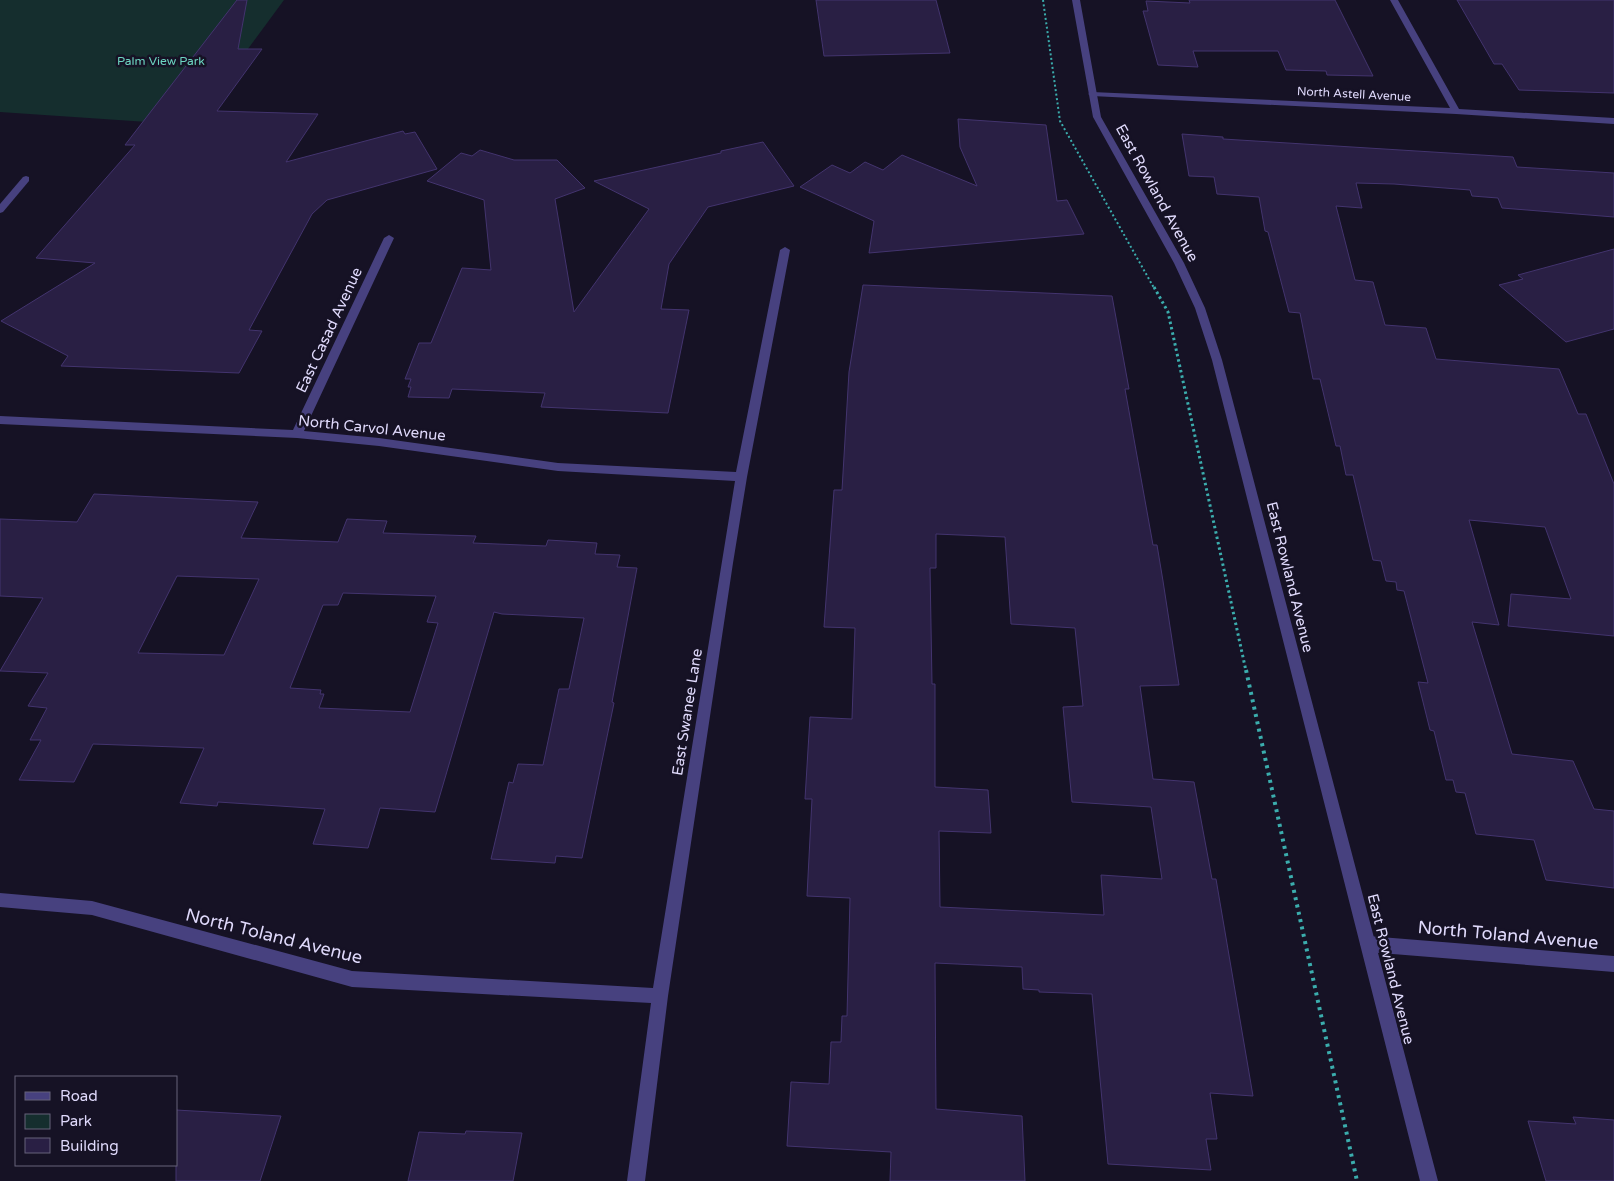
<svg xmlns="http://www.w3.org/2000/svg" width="1614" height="1181" font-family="'Varela Round',sans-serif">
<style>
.green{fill:#152e2e}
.building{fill:#291f44;stroke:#43346e;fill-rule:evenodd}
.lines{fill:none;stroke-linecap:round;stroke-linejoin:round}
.path-far2{stroke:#3badad;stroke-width:2;stroke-dasharray:2 2.5;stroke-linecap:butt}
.path-far1{stroke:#3badad;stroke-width:3;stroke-dasharray:2.5 3;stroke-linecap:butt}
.path{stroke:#3badad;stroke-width:4;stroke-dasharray:3 4.5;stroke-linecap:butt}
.minor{fill:#47417f;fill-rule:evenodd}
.tertiary{fill:#47417f;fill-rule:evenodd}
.labels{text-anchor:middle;stroke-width:5;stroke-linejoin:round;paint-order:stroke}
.far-park-label{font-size:12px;fill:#6cd5c1;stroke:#161225}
.far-street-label{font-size:12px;fill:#dfd9fb;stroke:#161225}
.street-label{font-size:15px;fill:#dfd9fb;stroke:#161225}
.near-street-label{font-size:18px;fill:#dfd9fb;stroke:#161225}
</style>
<rect width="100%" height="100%" fill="#161225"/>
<!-- green -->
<polygon class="green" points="0,0 284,0 192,125 0,112"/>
<!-- building -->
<g class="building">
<polygon points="237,0 247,0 238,49 262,49 217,111 318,114 286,162 403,131 405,134 415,132 437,169 327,200 312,214 249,330 262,331 239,373 61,366 68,356 1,321 95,263 36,258 135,145 125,145"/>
<polygon points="816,0 936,0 950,53 824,56"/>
<polygon points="1189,0 1335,0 1373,76 1327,75 1326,71 1286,70 1278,51 1193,51 1198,67 1158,65 1143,11 1148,11 1146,1 1190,3"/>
<polygon points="1457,0 1614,0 1614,93 1519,90 1502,64 1494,64"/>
<polygon points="958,119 1046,125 1057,201 1067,200 1084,234 869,253 874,221 800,187 832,165 850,173 865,162 883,170 902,155 977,186 960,147"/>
<polygon points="1182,134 1223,137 1223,139 1513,157 1517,167 1614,173 1614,217 1502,208 1498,198 1472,196 1470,190 1394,184 1356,183 1362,208 1336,206 1355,280 1373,282 1385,325 1426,328 1436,359 1559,369 1578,414 1586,414 1614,484 1614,636 1508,626 1511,594 1571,599 1545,527 1469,520 1499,625 1472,622 1512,754 1573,761 1594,809 1614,811 1614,888 1546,880 1534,840 1476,834 1465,793 1456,792 1453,780 1446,780 1434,731 1430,730 1418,682 1428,683 1404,591 1397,590 1396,582 1386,581 1381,561 1373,560 1353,475 1346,475 1340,446 1336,446 1320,379 1313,379 1300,313 1289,312 1268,232 1265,231 1259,197 1217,194 1214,177 1189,176"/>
<polygon points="763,142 794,186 708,207 669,264 661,309 689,310 668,413 541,407 545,393 452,389 449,398 408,397 411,387 408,387 411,379 405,379 419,343 431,343 462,268 491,270 484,200 427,181 461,153 472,156 480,150 514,160 557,160 585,188 555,199 574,312 649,209 594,181 721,153 721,151"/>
<polygon points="1614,249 1614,329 1566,342 1499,285 1523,279 1518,275"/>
<path d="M863 285 1112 296 1129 389H1125L1153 545H1157L1163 581 1179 685 1140 686 1153 779 1194 782 1212 879H1216L1253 1096 1210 1093 1217 1139H1206L1211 1170 1108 1164 1092 994 1039 992V990L1023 989 1022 967 935 963 936 1109 1022 1116 1025 1181H890L891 1152 787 1146 791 1082 829 1084 831 1042H841L842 1016H847L850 898 807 896 812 799H805L810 717 852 719 855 628 824 627 834 490H842L849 372ZM936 534 1005 537 1011 624 1075 628 1083 706 1063 707 1072 802 1151 807 1162 879 1101 875 1104 915 940 907 939 831 991 833 988 790 935 787V684H932L930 568H936Z"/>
<path d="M94 494 258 502 241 538 338 542 347 519 387 521 383 533 476 536 473 543 546 546 548 540 597 543 595 554 620 555 617 567 637 568 612 702 614 703 582 858 556 856 555 863 491 859 509 782 513 783 518 764 543 765 559 689H569L584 618 502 614 494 612 435 812 380 808 368 848 313 844 325 809 218 802 217 806 180 803 204 748 93 744 74 782 19 780 41 740H30L47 708 28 706 48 673 0 671 43 598 0 596V519L77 522ZM177 576 259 579 224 655 138 653ZM343 593 436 596 427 622 438 623 410 712 319 708 324 694H320L321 690 290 688 323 605H338Z"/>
<polygon points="176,1110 281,1116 260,1181 176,1181"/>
<polygon points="1573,1117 1614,1120 1614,1181 1546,1181 1528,1121 1576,1124"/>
<polygon points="466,1131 522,1133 513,1181 408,1181 419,1132 465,1134"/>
</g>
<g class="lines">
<!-- path-far2 -->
<polyline class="path-far2" points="1043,0 1060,121 1154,288"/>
<!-- path-far1 -->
<polyline class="path-far1" points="1154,287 1168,312 1246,671"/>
<!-- path -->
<polyline class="path" points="1246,670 1357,1181"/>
<!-- minor -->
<g class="minor">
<polygon points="1390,0 1398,0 1459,109 1614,118 1614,124 1456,114 1092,96 1088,94 1092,92 1450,108"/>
<polygon points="26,176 29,177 29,181 3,212 0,213 0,204 23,177"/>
<polygon points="389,235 394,238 304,431 379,438 558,463 736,472 780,250 785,247 790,250 747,477 733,563 668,996 645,1181 627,1181 651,1003 352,987 92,915 0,907 0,893 92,901 352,971 653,988 735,481 558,471 379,446 297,438 0,424 0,416 293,430 384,238"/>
<polygon points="1368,936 1614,956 1614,972 1368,952 1363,949 1360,944 1363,939"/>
</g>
<!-- tertiary -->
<polygon class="tertiary" points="1072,0 1080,0 1101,117 1184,263 1205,308 1222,360 1438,1181 1420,1181 1212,360 1195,308 1174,263 1093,117"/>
</g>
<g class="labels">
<!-- far-park labels -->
<g class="far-park-label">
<text x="161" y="65">Palm View Park</text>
</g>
<!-- far-street labels -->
<g class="far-street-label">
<text transform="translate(1354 94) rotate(3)" y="4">North Astell Avenue</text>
</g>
<!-- street labels -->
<g class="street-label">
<text transform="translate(1157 193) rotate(61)" y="5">East Rowland Avenue</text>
<text transform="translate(329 330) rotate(-65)" y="5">East Casad Avenue</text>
<text transform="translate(372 428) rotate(6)" y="5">North Carvol Avenue</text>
<text transform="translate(1290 577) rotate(76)" y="5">East Rowland Avenue</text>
<text transform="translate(687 712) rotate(-81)" y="5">East Swanee Lane</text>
<text transform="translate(1391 969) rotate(76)" y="5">East Rowland Avenue</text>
</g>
<!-- near-street labels -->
<g class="near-street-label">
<text transform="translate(1508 935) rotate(5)" y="6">North Toland Avenue</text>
<text transform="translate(274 936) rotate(14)" y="6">North Toland Avenue</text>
</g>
</g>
<!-- legend -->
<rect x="15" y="1076" width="162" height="90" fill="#161225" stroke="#66627b"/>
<rect x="25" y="1092" width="25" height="8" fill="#47417f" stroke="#66627b"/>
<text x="60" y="1101" font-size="15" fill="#dfd9fb">Road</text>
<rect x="25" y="1114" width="25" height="15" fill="#152e2e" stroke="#66627b"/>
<text x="60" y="1126" font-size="15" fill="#dfd9fb">Park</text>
<rect x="25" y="1138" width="25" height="15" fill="#291f44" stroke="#66627b"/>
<text x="60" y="1151" font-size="15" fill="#dfd9fb">Building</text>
</svg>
